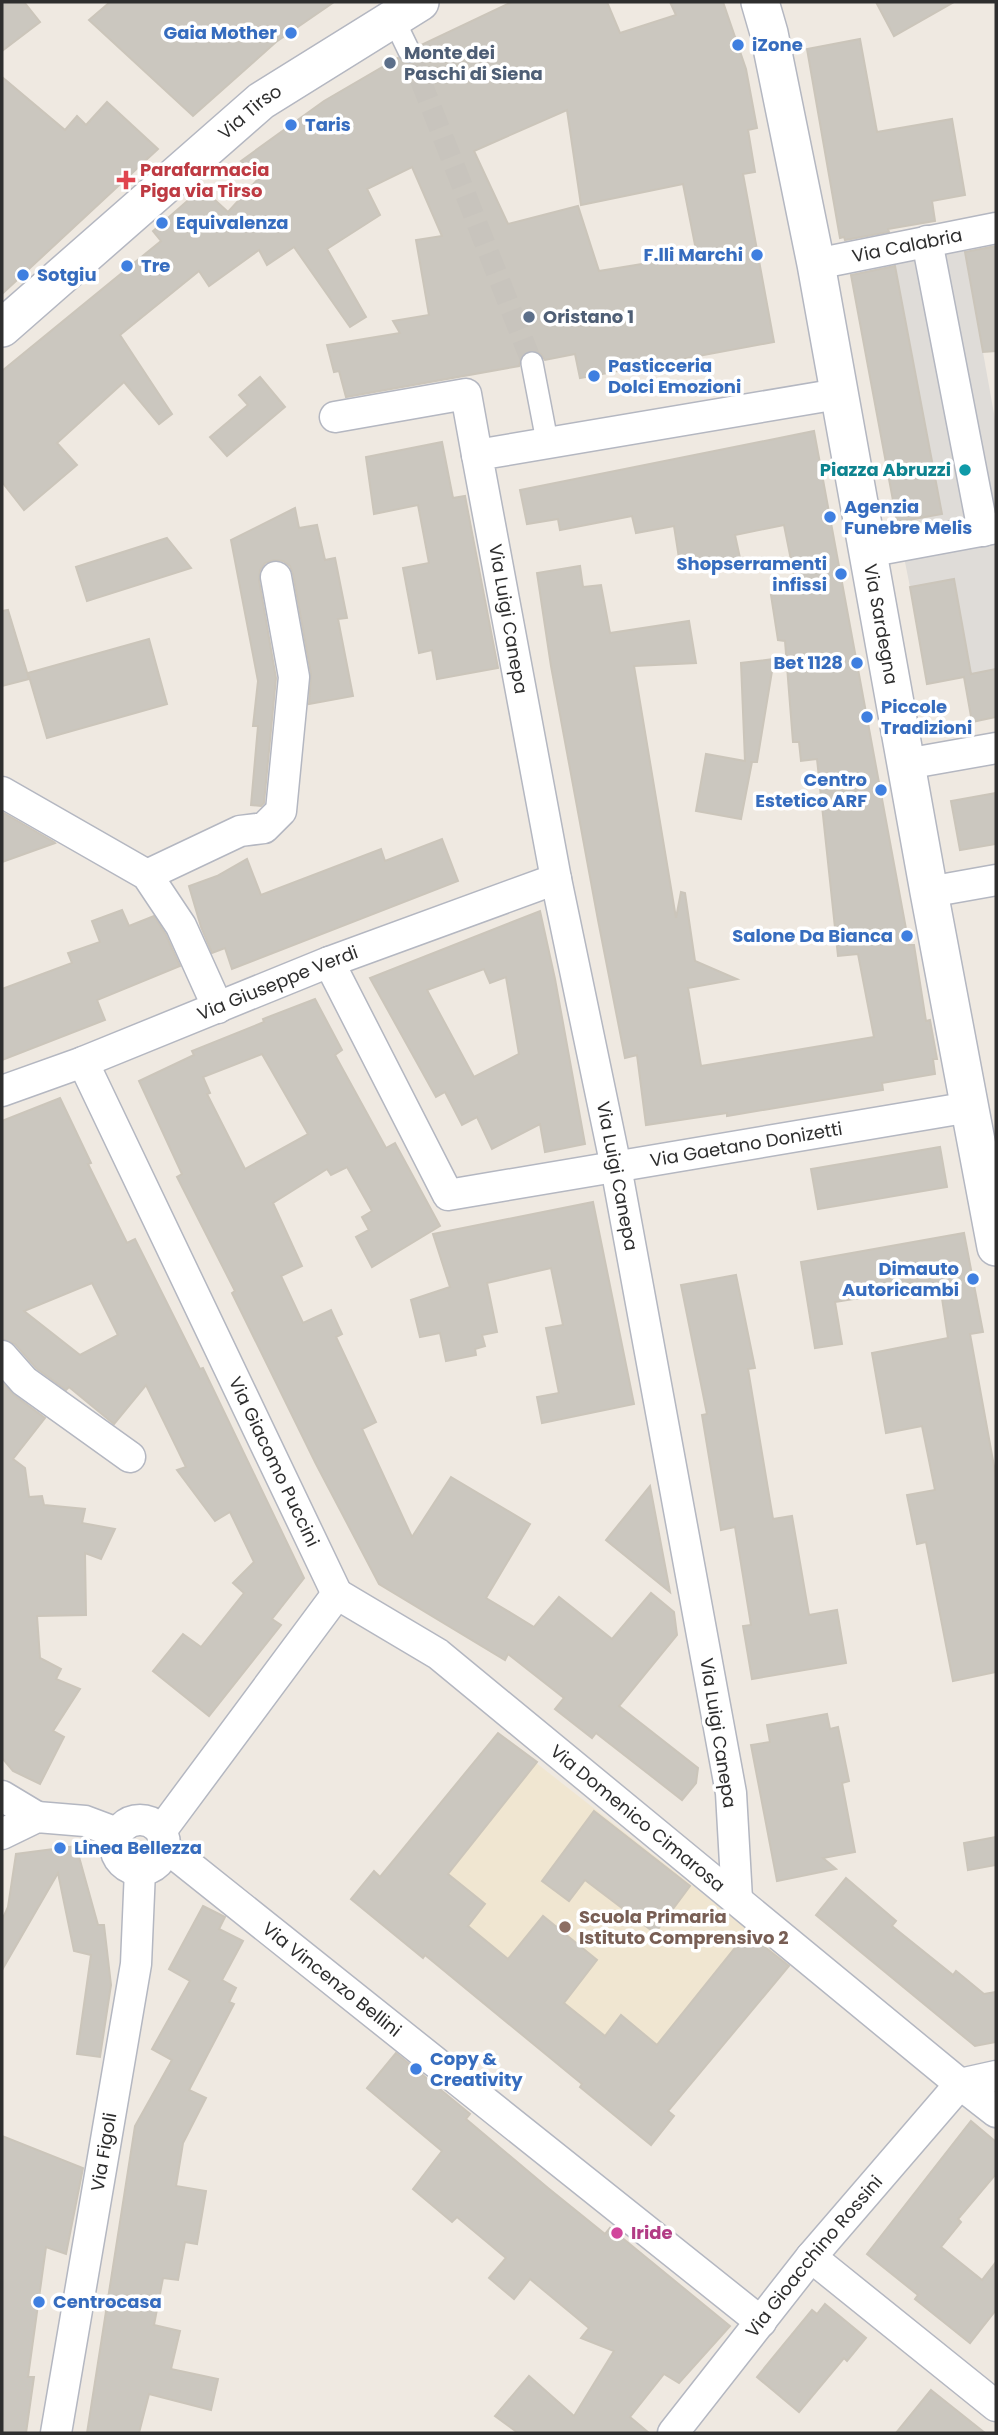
<svg xmlns="http://www.w3.org/2000/svg" width="998" height="2435" font-family="Poppins,sans-serif">
<style>
.education{fill:#f0e6d1}
.plaza{fill:#dfdcd8}
.building{fill:#cbc7bf;stroke:#cbc5ba;stroke-width:2;fill-rule:evenodd}
.lines{fill:none;stroke-linecap:round;stroke-linejoin:round}
.pedestrian-tunnel{stroke:#c8c4bd;stroke-width:21;stroke-dasharray:21 10;stroke-linecap:butt}
.pedestrian-casing{stroke:#b4b7c1;stroke-width:24}
.minor-casing{stroke:#b4b7c1;stroke-width:33}
.tertiary-casing{stroke:#b4b7c1;stroke-width:40}
.pedestrian{stroke:#fff;stroke-width:21}
.minor{stroke:#fff;stroke-width:30}
.tertiary{stroke:#fff;stroke-width:37}
.shop-dot{fill:#3f7fe0;stroke:#fff;stroke-width:2.5}
.service-dot{fill:#5c6f8a;stroke:#fff;stroke-width:2.5}
.health-dot{fill:#e0444e;stroke:#fff;stroke-width:2.5}
.culture-dot{fill:#0f9aa8;stroke:#fff;stroke-width:2.5}
.education-dot{fill:#8d6e63;stroke:#fff;stroke-width:2.5}
.hotel-dot{fill:#d1479c;stroke:#fff;stroke-width:2.5}
.labels{text-anchor:middle;stroke-width:7;stroke-linejoin:round;paint-order:stroke}
.shop-label{font-size:18px;font-weight:bold;fill:#366cbe;stroke:#fff;text-anchor:start}
.service-label{font-size:18px;font-weight:bold;fill:#4e5e75;stroke:#fff;text-anchor:start}
.street-label{font-size:18px;fill:#2e2e2e;stroke:#fff}
.health-label{font-size:18px;font-weight:bold;fill:#be3a42;stroke:#fff;text-anchor:start}
.culture-label{font-size:18px;font-weight:bold;fill:#0d838f;stroke:#fff;text-anchor:end}
.education-label{font-size:18px;font-weight:bold;fill:#785e54;stroke:#fff;text-anchor:start}
.hotel-label{font-size:18px;font-weight:bold;fill:#b23c85;stroke:#fff;text-anchor:start}
</style>
<rect width="100%" height="100%" fill="#efe9e1"/>
<!-- education -->
<polygon class="education" points="498,1733 791,1963 668,2110 674,2116 651,2145 580,2087 582,2083 425,1955 423,1958 351,1899 374,1871 381,1876"/>
<!-- plaza -->
<polygon class="plaza" points="964,246 996,425 996,669 971,674 954,580 910,587 897,522 942,513 894,259"/>
<!-- building -->
<g class="building">
<polygon points="2,2 24,2 40,22 2,51"/>
<polygon points="110,2 334,2 276,42 193,116 89,20"/>
<path d="M512 2H607L620 33 676 15 670 2H723L746 69 757 128 748 130 755 172 743 174 774 342 580 378 575 354 545 360 541 354 530 350 523 354 519 366 346 397 339 371 334 372 327 345 400 333 393 321 429 315 416 240 442 236 412 167 367 189 380 215 327 249 366 317 350 327 294 247 267 265 259 250 209 286 199 271 120 335 172 414 159 424 124 382 57 443 77 465 24 510 2 482V371L161 241 153 231 202 188 228 212 259 178 241 161 324 101 398 58 407 64 415 62 422 53 421 45ZM567 110 581 205 683 184 697 255 599 271 578 206 508 224 474 151Z"/>
<polygon points="876,2 954,2 894,36"/>
<polygon points="860,39 877,132 952,119 965,195 932,201 935,221 888,229 889,232 845,240 844,237 840,238 807,49"/>
<polygon points="2,77 65,130 77,116 86,125 107,102 158,149 2,294"/>
<polygon points="996,246 996,351 983,352 965,252"/>
<polygon points="895,266 942,514 897,522 851,275"/>
<polygon points="260,377 285,407 227,456 210,437 248,405 239,395"/>
<polygon points="814,431 909,945 914,945 926,1021 930,1020 937,1059 933,1059 935,1074 882,1083 883,1090 727,1116 727,1113 646,1125 637,1055 625,1058 598,920 551,666 537,573 580,566 583,587 601,585 610,633 689,621 696,663 634,666 676,918 681,892 685,893 695,961 737,979 688,988 701,1066 874,1037 858,954 838,956 817,759 801,761 799,742 793,742 785,641 778,640 771,595 797,590 784,525 735,535 740,558 681,571 674,526 636,533 632,516 560,530 558,519 527,524 520,490"/>
<polygon points="442,442 453,498 465,496 498,668 437,679 432,650 419,653 403,568 429,563 418,505 374,514 366,457"/>
<polygon points="295,508 299,528 317,525 325,560 335,558 347,618 338,619 353,696 309,704 311,674 293,574 290,566 283,561 274,560 265,563 260,570 259,580 276,678 264,803 261,806 251,805 258,726 253,726 258,681 231,540"/>
<polygon points="167,538 191,568 87,601 76,567"/>
<polygon points="954,579 971,674 996,669 996,717 972,722 964,677 927,684 910,587"/>
<polygon points="8,610 29,679 2,686 2,611"/>
<polygon points="149,639 167,704 47,738 28,673"/>
<polygon points="774,659 757,762 750,762 752,762 741,819 696,811 706,754 745,761 741,663"/>
<polygon points="996,793 996,844 960,850 951,801"/>
<polygon points="2,812 54,842 55,843 2,862"/>
<polygon points="442,839 458,881 232,969 225,948 212,953 201,927 189,886 217,876 247,859 261,895 381,849 385,861"/>
<polygon points="122,910 129,926 154,916 166,935 180,966 97,1000 105,1020 2,1060 2,989 72,963 68,953 100,942 92,921"/>
<path d="M540 911 555 979 585 1144 545 1152 540 1124 492 1149 477 1117 462 1125 445 1092 436 1097 370 978ZM484 969 490 983 506 977 519 1054 474 1077 427 990Z"/>
<path d="M315 999 342 1050 335 1055 386 1148 395 1143 440 1226 372 1267 356 1237 369 1230 362 1217 372 1211 347 1167 331 1175 327 1169 273 1203 302 1266 281 1276 303 1323 331 1310 342 1334 336 1337 376 1422 362 1429 412 1537 451 1477 530 1524 486 1598 534 1627 559 1597 612 1639 651 1593 674 1612 677 1635 619 1706 698 1768 696 1783 682 1800 596 1733 592 1738 555 1709 564 1698 508 1654 505 1660 379 1584 316 1464 232 1293 235 1291 177 1177 182 1174 139 1081 194 1055 192 1051 264 1022 263 1019ZM262 1054 308 1134 245 1169 207 1094 210 1093 203 1077Z"/>
<path d="M60 1098 91 1163 88 1164 127 1243 135 1239 200 1369 203 1368 304 1578 272 1619 281 1625 209 1716 153 1671 183 1634 201 1647 244 1593 233 1583 254 1562 230 1512 215 1521 177 1470 186 1467 146 1385 114 1424 69 1387 66 1390 36 1368 15 1344 2 1339V1121ZM92 1283 118 1335 80 1355 24 1311Z"/>
<polygon points="940,1147 947,1187 818,1209 811,1169"/>
<polygon points="593,1202 634,1404 542,1423 537,1397 559,1393 546,1328 563,1325 551,1268 487,1283 497,1332 482,1335 485,1346 475,1349 476,1355 446,1361 440,1333 420,1337 411,1300 450,1287 433,1234"/>
<polygon points="964,1233 983,1332 970,1334 996,1477 996,1672 953,1681 926,1542 917,1544 907,1495 935,1490 922,1426 886,1433 872,1353 948,1338 940,1285 835,1302 842,1344 815,1348 801,1262"/>
<polygon points="736,1275 755,1368 748,1369 773,1519 792,1516 809,1615 837,1610 846,1663 752,1679 743,1626 751,1625 735,1527 721,1530 702,1415 707,1414 681,1285"/>
<polygon points="2,1382 14,1395 45,1418 13,1459 25,1468 29,1497 42,1496 44,1505 85,1509 82,1523 115,1529 101,1559 85,1553 86,1615 37,1616 40,1658 61,1669 56,1679 80,1689 53,1731 64,1737 40,1784 13,1771 2,1758"/>
<polygon points="650,1486 670,1592 606,1540"/>
<polygon points="827,1714 830,1729 838,1727 849,1781 842,1783 855,1852 823,1858 836,1869 777,1881 751,1745 770,1742 767,1725"/>
<polygon points="498,1733 537,1762 448,1874 485,1904 468,1926 508,1959 543,1916 597,1960 564,2003 605,2036 621,2015 657,2045 747,1933 789,1966 668,2111 674,2116 651,2145 580,2087 582,2084 425,1955 423,1958 351,1899 374,1871 380,1877"/>
<polygon points="594,1811 690,1886 655,1933 585,1880 569,1901 542,1881"/>
<polygon points="996,1837 996,1865 968,1870 964,1843"/>
<polygon points="76,1846 98,1925 104,1925 111,1985 100,2057 77,2054 91,1955 74,1951 58,1873 2,1970 2,1920 8,1907 16,1854"/>
<polygon points="846,1878 896,1921 892,1926 953,1975 956,1971 984,1994 996,1992 996,2042 975,2046 816,1915"/>
<polygon points="203,1906 225,1917 219,1929 243,1941 222,1980 236,1988 229,2002 234,2004 189,2090 206,2098 183,2143 176,2186 206,2191 197,2244 185,2242 178,2280 163,2278 154,2325 180,2331 171,2369 218,2379 211,2410 149,2394 139,2433 87,2433 135,2126 172,2060 152,2049 190,1981 169,1969"/>
<polygon points="396,2053 470,2114 466,2119 548,2188 605,2234 610,2228 730,2326 679,2383 664,2374 630,2417 649,2433 518,2433 495,2416 529,2376 574,2416 614,2351 581,2338 589,2328 530,2279 514,2299 489,2278 506,2258 457,2217 452,2222 413,2189 442,2151 367,2088"/>
<polygon points="971,2121 996,2142 996,2174 958,2219 961,2222 941,2247 982,2280 996,2262 996,2310 970,2343 915,2299 918,2295 867,2254"/>
<polygon points="2,2136 83,2168 66,2254 46,2247 28,2377 34,2377 26,2433 2,2433"/>
<polygon points="825,2304 866,2338 847,2361 844,2358 799,2412 757,2377 812,2310 817,2314"/>
<polygon points="931,2390 985,2433 896,2433"/>
</g>
<g class="lines">
<!-- pedestrian-tunnel -->
<polyline class="pedestrian-tunnel" points="409,51 532,363"/>
<!-- pedestrian casing -->
<g class="pedestrian-casing">
<g id="pedestrian">
<polyline points="393,18 409,51"/>
<polyline points="532,363 547,441"/>
</g>
</g>
<!-- minor casing -->
<g class="minor-casing">
<g id="minor">
<polyline points="927,241 983,531"/>
<path id="s1" d="M816 264 996 228"/>
<polyline points="335,417 466,394 477,455"/>
<polyline points="867,552 996,528"/>
<polyline points="906,764 996,748"/>
<polyline points="2,792 147,875 181,926 218,1008"/>
<polyline points="147,875 240,831 264,828 281,811 294,677 276,577"/>
<polyline points="929,892 996,880"/>
<path id="s2" d="M329 962 448 1195 970 1107"/>
<path id="s3" d="M83 1062 337 1594"/>
<path id="s4" d="M2 1091 83 1062 329 962 556 879"/>
<polyline points="2,1356 24,1381 130,1457"/>
<path id="s5" d="M337 1594 438 1654 960 2084 996 2112"/>
<polyline points="2,1796 37,1817"/>
<circle cx="140" cy="1845" r="25"/>
<polyline points="161,1831 337,1594"/>
<polyline points="2,1834 37,1817 85,1821 117,1833"/>
<path id="s6" d="M164 1851 177 1856 761 2322"/>
<polyline points="737,1899 731,1793 616,1167 556,879 477,455 838,394"/>
<polyline points="960,2084 996,2076"/>
<polyline points="811,2257 996,2406"/>
<path id="s7" d="M56 2433 136 1964 140 1870"/>
<path id="s8" d="M673 2433 811 2257 960 2084"/>
</g>
</g>
<!-- tertiary casing -->
<g class="tertiary-casing">
<g id="tertiary">
<path id="s9" d="M760 2 769 33 816 264 929 892 996 1247"/>
<path id="s10" d="M2 328 261 101 420 2"/>
</g>
</g>
<!-- pedestrian -->
<use href="#pedestrian" class="pedestrian"/>
<!-- minor -->
<use href="#minor" class="minor"/>
<!-- tertiary -->
<use href="#tertiary" class="tertiary"/>
</g>
<!-- markers -->
<g class="shop-dot">
<circle cx="291" cy="33" r="7"/>
<circle cx="738" cy="45" r="7"/>
<circle cx="291" cy="125" r="7"/>
<circle cx="162" cy="223" r="7"/>
<circle cx="757" cy="255" r="7"/>
<circle cx="127" cy="266" r="7"/>
<circle cx="23" cy="275" r="7"/>
<circle cx="594" cy="376" r="7"/>
<circle cx="830" cy="517" r="7"/>
<circle cx="841" cy="574" r="7"/>
<circle cx="857" cy="663" r="7"/>
<circle cx="867" cy="717" r="7"/>
<circle cx="881" cy="790" r="7"/>
<circle cx="907" cy="936" r="7"/>
<circle cx="973" cy="1279" r="7"/>
<circle cx="60" cy="1848" r="7"/>
<circle cx="416" cy="2069" r="7"/>
<circle cx="39" cy="2302" r="7"/>
</g>
<g class="service-dot">
<circle cx="390" cy="63" r="7"/>
<circle cx="529" cy="317" r="7"/>
</g>
<path class="health-dot" d="M122.5 169.5h7v7h7v7h-7v7h-7v-7h-7v-7h7z"/>
<circle class="culture-dot" cx="965" cy="470" r="7"/>
<circle class="education-dot" cx="565" cy="1927" r="7"/>
<circle class="hotel-dot" cx="617" cy="2233" r="7"/>
<g class="labels">
<!-- shop labels -->
<g class="shop-label">
<text x="277" y="39" text-anchor="end">Gaia Mother</text>
<text x="752" y="51">iZone</text>
<text x="305" y="131">Taris</text>
<text x="176" y="229">Equivalenza</text>
<text x="743" y="261" text-anchor="end">F.lli Marchi</text>
<text x="141" y="272">Tre</text>
<text x="37" y="281">Sotgiu</text>
<text x="608" y="372">Pasticceria<tspan x="608" dy="21">Dolci Emozioni</tspan></text>
<text x="844" y="513">Agenzia<tspan x="844" dy="21">Funebre Melis</tspan></text>
<text x="827" y="570" text-anchor="end">Shopserramenti<tspan x="827" dy="21">infissi</tspan></text>
<text x="843" y="669" text-anchor="end">Bet 1128</text>
<text x="881" y="713">Piccole<tspan x="881" dy="21">Tradizioni</tspan></text>
<text x="867" y="786" text-anchor="end">Centro<tspan x="867" dy="21">Estetico ARF</tspan></text>
<text x="893" y="942" text-anchor="end">Salone Da Bianca</text>
<text x="959" y="1275" text-anchor="end">Dimauto<tspan x="959" dy="21">Autoricambi</tspan></text>
<text x="74" y="1854">Linea Bellezza</text>
<text x="430" y="2065">Copy &amp;<tspan x="430" dy="21">Creativity</tspan></text>
<text x="53" y="2308">Centrocasa</text>
</g>
<!-- service labels -->
<g class="service-label">
<text x="404" y="59">Monte dei<tspan x="404" dy="21">Paschi di Siena</tspan></text>
<text x="543" y="323">Oristano 1</text>
</g>
<!-- street labels -->
<g class="street-label">
<text dy="6" stroke="none"><textPath href="#s10" startOffset="329">Via Tirso</textPath></text>
<text dy="6" stroke="none"><textPath href="#s1" startOffset="93">Via Calabria</textPath></text>
<text transform="translate(508 619) rotate(80)" y="6">Via Luigi Canepa</text>
<text dy="6" stroke="none"><textPath href="#s9" startOffset="634">Via Sardegna</textPath></text>
<text dy="6" stroke="none"><textPath href="#s4" startOffset="296">Via Giuseppe Verdi</textPath></text>
<text dy="6" stroke="none"><textPath href="#s2" startOffset="564">Via Gaetano Donizetti</textPath></text>
<text transform="translate(617 1176) rotate(79)" y="6">Via Luigi Canepa</text>
<text dy="6" stroke="none"><textPath href="#s3" startOffset="443">Via Giacomo Puccini</textPath></text>
<text transform="translate(718 1733) rotate(81)" y="6">Via Luigi Canepa</text>
<text dy="6" stroke="none"><textPath href="#s5" startOffset="376">Via Domenico Cimarosa</textPath></text>
<text dy="6" stroke="none"><textPath href="#s6" startOffset="212">Via Vincenzo Bellini</textPath></text>
<text dy="6" stroke="none"><textPath href="#s7" startOffset="285">Via Figoli</textPath></text>
<text dy="6" stroke="none"><textPath href="#s8" startOffset="226">Via Gioacchino Rossini</textPath></text>
</g>
<!-- health labels -->
<g class="health-label">
<text x="140" y="176">Parafarmacia<tspan x="140" dy="21">Piga via Tirso</tspan></text>
</g>
<!-- culture labels -->
<g class="culture-label">
<text x="951" y="476">Piazza Abruzzi</text>
</g>
<!-- education labels -->
<g class="education-label">
<text x="579" y="1923">Scuola Primaria<tspan x="579" dy="21">Istituto Comprensivo 2</tspan></text>
</g>
<!-- hotel labels -->
<g class="hotel-label">
<text x="631" y="2239">Iride</text>
</g>
</g>
<!-- border -->
<rect width="998" height="2435" fill="none" stroke="#2e2e2e" stroke-width="7"/>
</svg>
